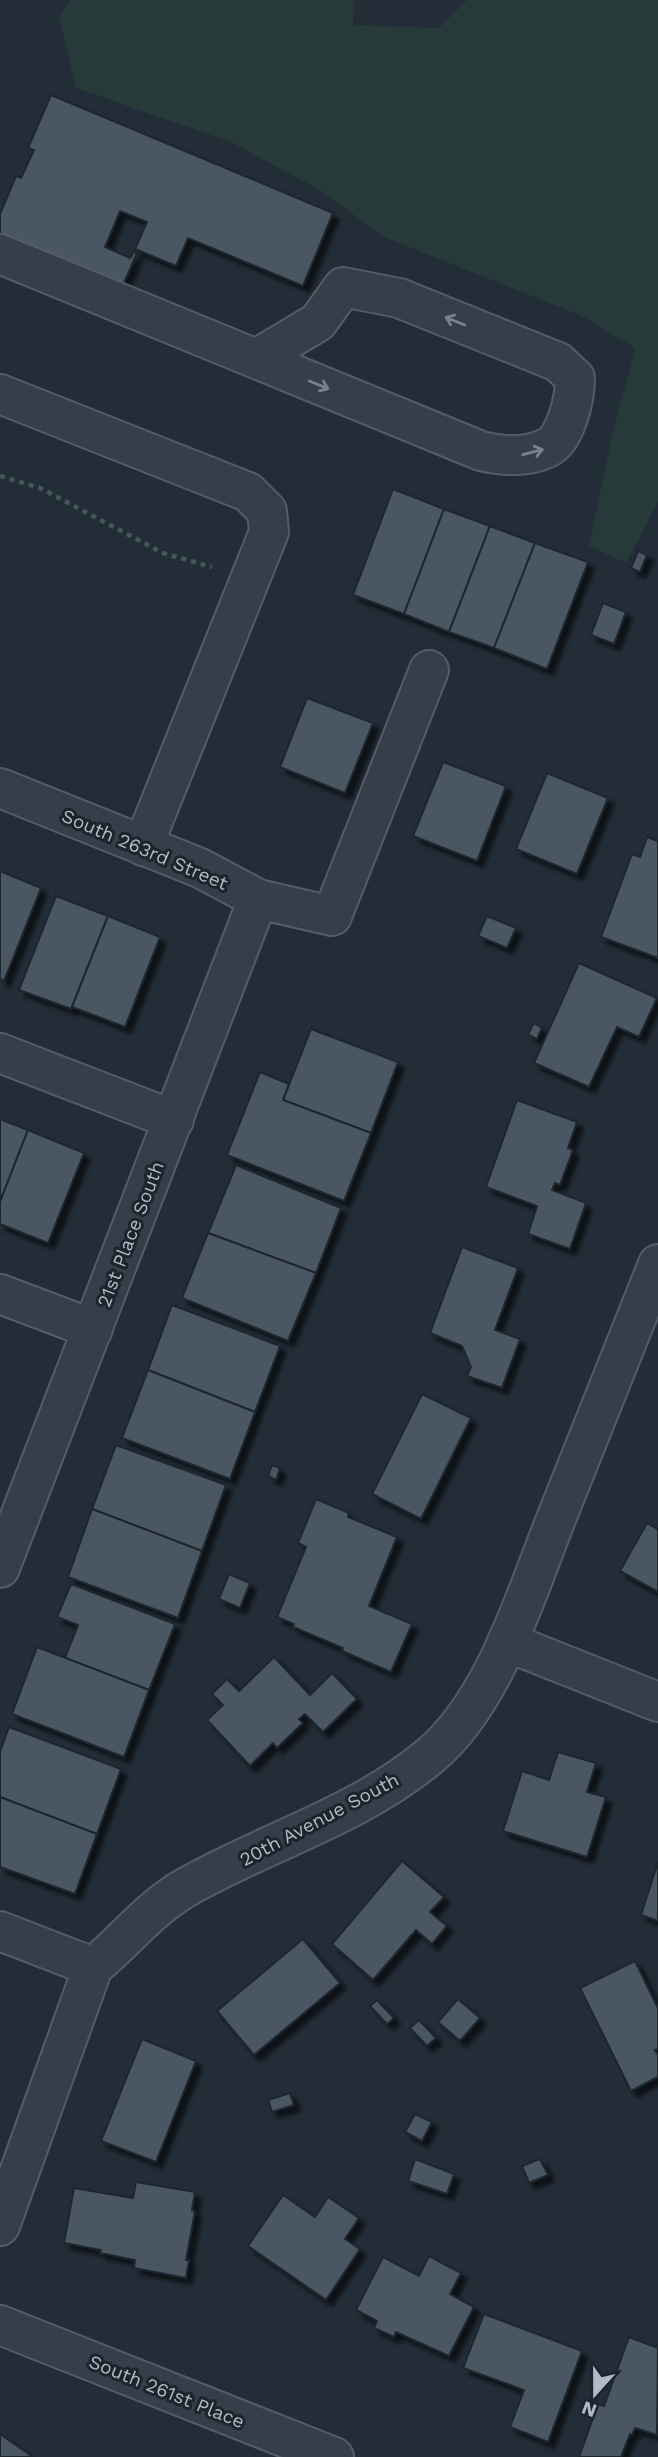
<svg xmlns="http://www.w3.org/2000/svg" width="658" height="2457" font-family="'Work Sans',sans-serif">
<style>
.green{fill:#263a3a}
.building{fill:#4b5764;stroke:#1e262f;stroke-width:2;filter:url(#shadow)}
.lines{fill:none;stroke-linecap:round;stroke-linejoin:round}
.minor-casing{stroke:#545d67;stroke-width:42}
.path{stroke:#445759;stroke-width:4.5;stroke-dasharray:5 5;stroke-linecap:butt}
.minor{stroke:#363f49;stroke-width:38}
.oneway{stroke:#7a838d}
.labels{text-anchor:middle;stroke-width:6;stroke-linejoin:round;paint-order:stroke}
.street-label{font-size:19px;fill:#b1bac5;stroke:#1c242d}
</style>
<defs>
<filter id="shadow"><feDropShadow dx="6" dy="6" stdDeviation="2" flood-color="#0009"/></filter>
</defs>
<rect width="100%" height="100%" fill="#232d38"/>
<!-- green -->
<polygon class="green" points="70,0 354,0 353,25 439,28 467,0 658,0 658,502 626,563 589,546 611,440 635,348 580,315 386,238 318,189 231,142 76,88 59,17"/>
<!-- building -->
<g class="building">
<polygon points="51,95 333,213 303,286 188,238 176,266 135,249 147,222 120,211 105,247 130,258 134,252 137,253 121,290 0,239 0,214 16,176 21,178 34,150 28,148"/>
<polygon points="393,489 444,509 404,614 353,595"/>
<polygon points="444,509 490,526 449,632 404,614"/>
<polygon points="490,526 535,543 494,648 449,632"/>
<polygon points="535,543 588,562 547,669 494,648"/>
<polygon points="638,551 647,555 640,572 631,568"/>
<polygon points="603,603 626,612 614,644 591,635"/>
<polygon points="307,698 373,723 345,793 280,767"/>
<polygon points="443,762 506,786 477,861 413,836"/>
<polygon points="547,773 608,798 577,874 516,849"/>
<polygon points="647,837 658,841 658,958 601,937 632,854 640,857"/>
<polygon points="0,871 41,888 4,981 0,979"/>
<polygon points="56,896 108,916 71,1009 19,990"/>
<polygon points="108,916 160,937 125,1027 72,1007"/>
<polygon points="487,916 516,928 507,948 478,936"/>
<polygon points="579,963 657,998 639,1037 617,1027 589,1087 534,1063"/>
<polygon points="534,1023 542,1028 537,1039 528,1034"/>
<polygon points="311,1029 398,1062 371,1133 283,1100"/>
<polygon points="260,1072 289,1084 283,1100 371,1133 344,1201 227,1155"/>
<polygon points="517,1100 577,1122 568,1148 573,1150 560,1185 555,1183 552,1190 586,1203 570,1249 528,1234 537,1206 486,1187"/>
<polygon points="0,1119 28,1130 0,1202"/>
<polygon points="28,1130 84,1153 48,1243 0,1224 0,1202"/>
<polygon points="236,1165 341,1208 316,1273 208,1233"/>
<polygon points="208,1233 316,1273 288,1341 182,1298"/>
<polygon points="462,1247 518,1268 495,1330 520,1339 502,1388 467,1376 471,1367 462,1346 430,1333"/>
<polygon points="172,1305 280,1346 255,1412 148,1370"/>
<polygon points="148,1370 255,1412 230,1479 122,1438"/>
<polygon points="422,1394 471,1418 421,1519 372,1494"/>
<polygon points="116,1445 226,1485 202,1551 92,1509"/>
<polygon points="272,1465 280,1468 276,1480 268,1476"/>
<polygon points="316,1499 349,1513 348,1517 397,1537 369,1606 412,1624 391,1672 342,1651 343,1648 293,1627 294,1624 277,1617 306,1547 298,1543"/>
<polygon points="92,1509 202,1551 178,1618 68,1577"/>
<polygon points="647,1523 658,1529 658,1592 620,1571"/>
<polygon points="229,1574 250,1583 240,1608 219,1599"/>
<polygon points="71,1584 175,1624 149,1690 65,1658 78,1625 57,1617"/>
<polygon points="37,1647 149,1690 124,1757 12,1714"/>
<polygon points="274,1657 310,1695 332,1673 357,1699 323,1732 305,1714 299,1719 303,1723 277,1748 273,1743 250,1766 207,1720 223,1705 212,1694 227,1679 239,1691"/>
<polygon points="9,1727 121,1769 97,1834 0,1797 0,1752"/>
<polygon points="558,1752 596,1763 587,1792 606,1797 587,1857 503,1831 522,1771 549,1780"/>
<polygon points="0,1797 97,1834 75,1894 0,1867"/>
<polygon points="402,1861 444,1897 430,1912 447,1926 432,1944 416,1930 373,1980 332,1944"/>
<polygon points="658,1862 658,1921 641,1915"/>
<polygon points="303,1939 340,1983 254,2055 217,2011"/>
<polygon points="635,1961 658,2008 658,2049 655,2050 658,2055 658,2077 631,2091 580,1988"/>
<polygon points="458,1999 480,2018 460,2041 438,2022"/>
<polygon points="377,2000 394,2018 387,2024 370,2006"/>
<polygon points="419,2020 436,2038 427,2046 410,2028"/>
<polygon points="142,2039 196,2061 156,2162 101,2141"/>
<polygon points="290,2093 294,2105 272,2112 268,2100"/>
<polygon points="415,2114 432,2122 422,2141 405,2132"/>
<polygon points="415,2159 454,2174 447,2194 408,2181"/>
<polygon points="540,2159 548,2175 529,2183 522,2166"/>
<polygon points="136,2182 195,2192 192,2210 195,2211 186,2260 189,2260 186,2278 134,2268 135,2260 100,2253 101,2250 64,2243 74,2188 133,2198"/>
<polygon points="283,2195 315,2217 328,2197 359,2218 345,2239 360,2249 326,2300 248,2246"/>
<polygon points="429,2256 461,2273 450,2294 474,2307 449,2356 396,2332 394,2337 374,2328 377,2321 356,2310 383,2257 419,2276"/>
<polygon points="484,2314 582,2351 548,2442 510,2427 524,2390 463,2368"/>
<polygon points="629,2337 658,2348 657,2435 635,2428 632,2435 630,2434 621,2457 579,2457 598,2404 604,2406"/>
<polygon points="0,2434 33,2457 0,2457"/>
</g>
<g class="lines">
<!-- minor casing -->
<g class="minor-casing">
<g id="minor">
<path d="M0 254 481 451C502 456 526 458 547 448 566 439 575 398 575 378L558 362 399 298 343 287 318 322 256 359"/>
<polyline points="0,394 248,492 267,511 269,532 143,846"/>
<polyline points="0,788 200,868 258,899 332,916 429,670"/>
<polyline points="0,1053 174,1120"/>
<polyline points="0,1294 93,1329"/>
<polyline points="0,1568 258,899"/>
<polyline points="507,1642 658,1702"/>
<polyline points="0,1931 93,1967"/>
<path d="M0 2226 93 1967C125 1941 149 1909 185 1888 265 1842 359 1816 431 1755 495 1701 527 1591 558 1514 591 1431 625 1348 658 1264"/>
<polyline points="0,2325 334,2457"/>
</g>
</g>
<!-- path -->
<polyline class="path" points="0,476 40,488 163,553 212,567"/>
<!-- minor -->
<use href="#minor" class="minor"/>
</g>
<!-- one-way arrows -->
<defs><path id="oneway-shaft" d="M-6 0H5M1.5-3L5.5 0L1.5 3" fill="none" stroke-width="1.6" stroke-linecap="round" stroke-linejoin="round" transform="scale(1.75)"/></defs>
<g class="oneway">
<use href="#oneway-shaft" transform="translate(455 321) rotate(-158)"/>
<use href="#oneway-shaft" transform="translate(319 385) rotate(22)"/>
<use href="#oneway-shaft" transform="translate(533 452) rotate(-15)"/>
</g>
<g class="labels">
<!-- street labels -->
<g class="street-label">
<text transform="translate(145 849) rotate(23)" y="7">South 263rd Street</text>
<text transform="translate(130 1234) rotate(-69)" y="7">21st Place South</text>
<text transform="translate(319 1819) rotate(-28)" y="7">20th Avenue South</text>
<text transform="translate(167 2391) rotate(22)" y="7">South 261st Place</text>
</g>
</g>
<!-- north arrow -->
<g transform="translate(595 2394) rotate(201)" stroke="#1c242d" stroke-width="5" paint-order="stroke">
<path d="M0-5L12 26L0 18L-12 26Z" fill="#b1bac5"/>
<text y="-10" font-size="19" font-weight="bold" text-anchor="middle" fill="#b1bac5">N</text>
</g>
</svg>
